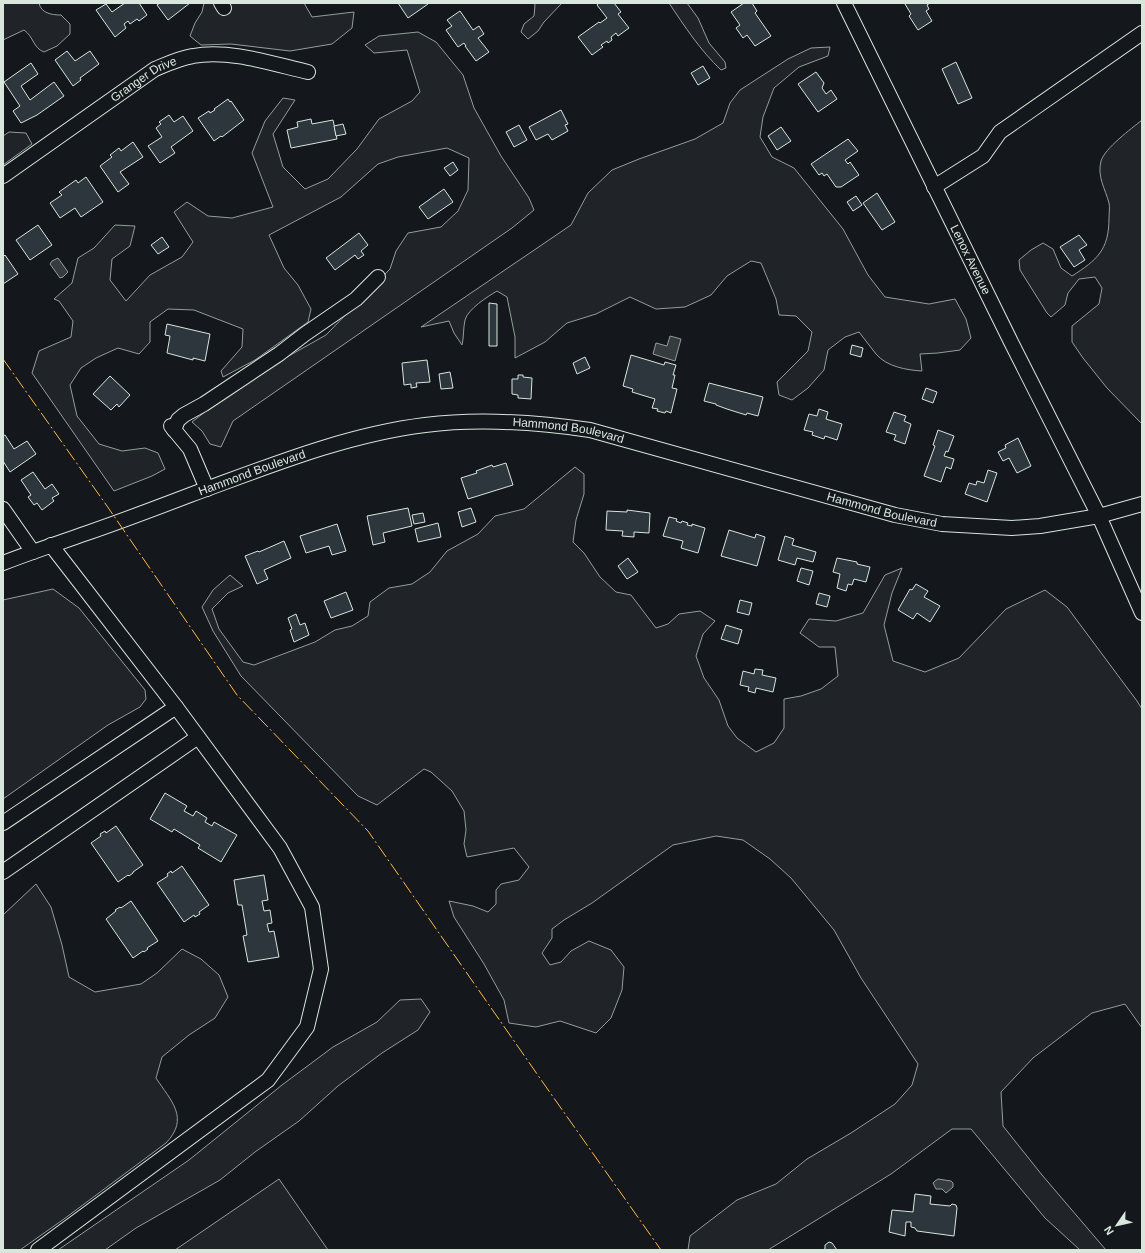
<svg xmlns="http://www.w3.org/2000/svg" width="1145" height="1253" font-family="Helvetica,sans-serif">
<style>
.green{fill:#202428;stroke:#939e99}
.water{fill:#363b3e;stroke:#939e99}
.building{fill:#2c363c;stroke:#d8e6dc}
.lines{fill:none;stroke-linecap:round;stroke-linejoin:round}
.minor-casing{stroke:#d8e6dc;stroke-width:16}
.minor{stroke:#14181c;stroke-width:14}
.power{stroke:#ffb74d;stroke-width:1;stroke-dasharray:14 3 2 3;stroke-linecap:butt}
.labels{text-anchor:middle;stroke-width:3;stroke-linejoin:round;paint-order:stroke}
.street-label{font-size:12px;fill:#d8e6dc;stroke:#14181c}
</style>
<rect width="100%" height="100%" fill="#14181c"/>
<!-- green -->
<g class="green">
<path d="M3 3H39C41 13 51 15 61 15L70 24V34L57 46 44 52C33 48 34 37 24 30L3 40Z"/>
<polygon points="204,3 304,3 312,17 354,12 352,28 332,44 290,51 231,44 201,45 190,36 195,23 202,12"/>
<polygon points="534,3 562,3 544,22 538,31 528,39 521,32 524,24 534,16 535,5"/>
<path d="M669 3H687L698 18 709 43 725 62 726 68 721 70C700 50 685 27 669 3Z"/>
<polygon points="418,32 436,42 463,75 474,108 501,156 529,198 534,210 512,228 233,421 221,447 210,444 202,431 192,422 246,380 326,335 390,269 396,251 408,233 441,227 458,211 468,190 469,158 447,148 398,157 378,164 341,197 269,235 284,268 298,285 311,309 308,322 255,360 223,377 221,371 242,347 243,329 194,310 168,309 150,322 150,342 139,354 118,348 96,358 81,368 70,385 77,416 99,444 122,451 145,448 158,453 165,469 152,476 114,491 32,373 39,351 71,337 73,321 59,301 54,299 72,283 78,258 94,248 115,225 135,226 130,246 112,259 110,280 126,301 150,275 182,257 193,242 174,212 187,202 208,216 232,218 273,207 252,153 265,121 283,98 295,100 273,134 283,167 305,189 328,179 357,149 379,119 412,101 420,92 407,50 374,53 365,45 379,36"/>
<path d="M830 47 828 56 799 67 774 88 763 117 760 137 772 157 794 168 843 229 868 275 885 297 929 304 955 299 966 319 971 338 960 350 938 353 920 354 922 371C907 370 887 367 876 354 870 347 865 339 859 332L845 337 828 350 824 370 808 388 792 400 779 395 777 382 808 351 812 332 796 316 779 315 776 299 761 263 751 261 727 276 711 295 685 307 656 309 630 297 596 314 567 323 545 342 515 358V337L507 297 497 291C487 297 468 309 465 320 463 329 464 337 462 345L454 333 449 321 421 327 571 225 588 193 612 170 639 159 695 139 723 123 730 103 740 90 788 59 811 48Z"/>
<path d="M1142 120V424L1107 388 1083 358 1072 342V326L1099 304 1102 288 1095 277 1079 279 1068 293 1065 305 1051 317 1047 313 1020 270 1019 260 1031 250 1043 243 1053 249 1061 268 1072 276C1097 260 1109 250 1109 218 1109 213 1110 207 1109 203 1105 188 1097 177 1101 161 1105 148 1131 129 1142 120Z"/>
<polygon points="9,132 26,133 32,144 3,165 3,136"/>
<polygon points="575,467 584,474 584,494 576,520 573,542 584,553 600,577 616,592 631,595 656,628 668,624 679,614 700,611 715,621 703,634 696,656 704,678 719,700 728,726 737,738 756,752 774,743 784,728 784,699 801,696 821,689 838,676 835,647 819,647 800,633 809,619 836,621 863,613 885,575 902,568 892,593 884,625 893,661 925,672 959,658 1006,609 1045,590 1067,607 1137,701 1142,709 1142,1028 1125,1004 1092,1013 1033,1058 1001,1092 1003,1126 1042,1175 1106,1250 1080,1250 1045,1218 971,1129 952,1129 891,1174 768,1250 688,1250 690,1236 737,1200 776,1184 807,1159 851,1133 895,1104 912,1085 918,1064 861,978 834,930 791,878 770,859 743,840 716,836 673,845 592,903 564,920 552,929 552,938 542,953 550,965 561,962 571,951 589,941 611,950 624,967 622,990 611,1018 596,1033 560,1021 536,1027 509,1023 504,1000 484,964 454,917 449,901 473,906 488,912 496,904 496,890 501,884 519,880 529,867 514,848 467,857 464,844 466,830 464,811 452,791 431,772 424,769 377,805 358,796 241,676 213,631 202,607 213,590 230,575 243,586 228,593 212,609 219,629 243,662 254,665 315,642 335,630 352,626 368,616 370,602 389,588 412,584 430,572 447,551 478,534 495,516 524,509"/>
<polygon points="53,589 79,608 145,690 146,699 140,707 108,725 3,799 3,600"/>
<path d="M36 884 51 907 62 945 69 977 95 992 141 984 157 973 182 949 201 959 219 975 228 997 215 1018 189 1035 162 1057 156 1078C171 1101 190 1118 166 1143L64 1219 20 1250H3V915Z"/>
<polygon points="421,999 430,1012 418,1030 382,1053 338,1086 299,1121 255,1152 220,1180 136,1228 105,1250 58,1250 189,1160 282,1085 333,1047 377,1022 400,1000"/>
<polygon points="279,1179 328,1250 175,1250"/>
</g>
<!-- water -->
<g class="water">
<polygon points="58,258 68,272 63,277 60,278 50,264 52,261"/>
<polygon points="670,336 681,339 675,361 653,354 656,343 667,346"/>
<polygon points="938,1179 951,1181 953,1183 953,1187 946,1193 942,1189 936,1189 933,1183 935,1181"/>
</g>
<!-- building -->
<g class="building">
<polygon points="125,3 139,3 147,15 139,21 137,19 130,24 128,21 124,24 126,28 115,37 96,10 106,4 112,12"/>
<polygon points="160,3 190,3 168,20 157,5"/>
<polygon points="398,3 428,3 428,4 408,18"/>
<polygon points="599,3 614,3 621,12 618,14 629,28 618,36 616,33 611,37 612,40 608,43 607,41 601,45 603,47 592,55 578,37 599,22 600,23 607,18 597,5"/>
<polygon points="744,3 752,3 757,11 755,13 771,36 755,46 747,35 743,38 736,28 740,25 731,12"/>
<polygon points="907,3 930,3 927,5 929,9 926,11 932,21 918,30 909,16 911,14 905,4"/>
<polygon points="460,11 473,30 479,26 484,34 478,38 489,52 476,61 465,46 466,46 464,43 458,47 446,30 452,26 447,20"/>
<polygon points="67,51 75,61 90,51 99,64 80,78 81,80 73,86 55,60"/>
<polygon points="956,62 972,98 958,104 942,69"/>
<polygon points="31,63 38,74 21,86 30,100 54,82 64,96 37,115 21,123 13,111 20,106 4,82"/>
<polygon points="703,66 710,78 698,85 691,73"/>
<polygon points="816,72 824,83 822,88 826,94 831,90 837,99 818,112 798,84"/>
<polygon points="228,99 230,102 231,101 244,120 222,137 221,136 214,141 198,118 209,111 210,113 215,110 214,109"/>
<polygon points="561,110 568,124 565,125 568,131 552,140 548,134 536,140 529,127"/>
<polygon points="169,115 174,122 183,116 193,131 171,147 175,153 160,163 148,146 162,137 156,128 161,124 159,122"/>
<polygon points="311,119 312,124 333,120 337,139 291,148 287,130 298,127 297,122"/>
<polygon points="343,124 346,134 336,136 334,126"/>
<polygon points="519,125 527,140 514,147 506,132"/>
<polygon points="781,127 791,141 777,150 768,136"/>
<polygon points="848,139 858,151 845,160 848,164 850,162 859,175 841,187 836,187 827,174 824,176 822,173 819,175 811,164"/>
<polygon points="133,142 143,157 120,172 129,184 118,192 100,166 112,157 110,155 119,148 121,151"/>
<polygon points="453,162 458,170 450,176 444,168"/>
<polygon points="86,177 103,202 81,217 75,208 60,218 50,203 62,195 59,192 76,180 78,183"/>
<polygon points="444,189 453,202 428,219 419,207"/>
<polygon points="877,193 895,222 882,230 863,203"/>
<polygon points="856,196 862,205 853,211 847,202"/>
<polygon points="38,225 52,245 30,260 16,240"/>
<polygon points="359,233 368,245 361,251 364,255 358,259 355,255 335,270 326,258"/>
<polygon points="1079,235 1087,245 1079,250 1085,260 1074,267 1060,247"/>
<polygon points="162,237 169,247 158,254 151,245"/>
<polygon points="5,255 18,274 3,284 3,257"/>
<polygon points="489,303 497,304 497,346 489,346"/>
<polygon points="167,324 210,334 205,361 193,358 193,360 167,353 170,336 165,335"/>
<polygon points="852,345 863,348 861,357 850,354"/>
<polygon points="631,355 664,365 665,362 676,365 673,375 675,375 672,388 677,389 671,413 666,411 665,413 657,411 658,409 652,408 655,399 632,392 633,389 623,386"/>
<polygon points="585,357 590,368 577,374 573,363"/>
<polygon points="427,360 430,382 416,383 417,387 411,388 411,384 404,385 402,363"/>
<polygon points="450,372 453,388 441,389 439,374"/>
<polygon points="518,375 523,375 523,377 532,378 531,399 518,398 518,395 512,394 512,379 518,379"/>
<polygon points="110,376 130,395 119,407 117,404 111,410 93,394"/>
<polygon points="709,383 763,397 758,416 747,413 746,415 727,409 716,405 716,404 704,401"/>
<polygon points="926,388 937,392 933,403 922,399"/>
<polygon points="819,409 828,412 826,419 842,424 837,440 825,436 824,439 812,435 813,432 804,430 809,414 817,416"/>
<polygon points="894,412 906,416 904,421 911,424 905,444 894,440 896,435 886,432"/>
<polygon points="938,430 954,436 948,452 946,451 944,456 954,459 951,469 946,467 941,482 924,476 935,446 933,445"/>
<polygon points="5,435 14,449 27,441 36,454 10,472 3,461 3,436"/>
<polygon points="1018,438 1031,466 1017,473 1009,458 1003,461 998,452 1006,448 1005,445"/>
<polygon points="506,463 513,485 468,499 461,478 477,473 476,471 492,465 493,467"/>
<polygon points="988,470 997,473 987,502 965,494 969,483 976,485 977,481 984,483"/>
<polygon points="33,472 45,489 52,484 59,494 52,498 54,501 42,510 37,503 34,505 28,497 31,495 21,480"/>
<polygon points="408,508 412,526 383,533 385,542 373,545 367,516"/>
<polygon points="471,508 476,522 462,527 458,512"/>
<polygon points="627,510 650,513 649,533 634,532 634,537 622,536 623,531 606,530 607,511 627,512"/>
<polygon points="423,513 425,522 414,524 412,515"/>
<polygon points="669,517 677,519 676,521 681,523 682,521 688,523 687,525 692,526 692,524 705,528 698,553 681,548 683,541 663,536"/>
<polygon points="438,523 441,537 418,542 415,529"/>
<polygon points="337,524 346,551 332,555 329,546 306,553 300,536"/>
<polygon points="729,530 755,538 756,534 765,537 757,566 721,556"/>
<polygon points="785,536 794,539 792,545 816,552 813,562 797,558 795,565 778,560"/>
<polygon points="284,541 291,558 264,570 268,579 257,584 245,556 258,551 259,552"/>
<polygon points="628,558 638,572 627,579 618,566"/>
<polygon points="837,558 857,562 857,564 870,567 866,582 854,579 852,585 848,584 846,591 837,588 840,574 833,572"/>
<polygon points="801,568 813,571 809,585 797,581"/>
<polygon points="916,584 928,591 924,597 940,606 930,622 917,613 913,619 898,610 910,589 912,590"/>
<polygon points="346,592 353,610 331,618 324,601"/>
<polygon points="819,593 830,596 827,607 816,604"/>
<polygon points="740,600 752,603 749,615 737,612"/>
<polygon points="296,614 300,625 305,623 309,635 294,642 290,630 292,629 288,618"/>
<polygon points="726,625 742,630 738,644 721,639"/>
<polygon points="755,669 763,670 762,675 776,678 773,692 756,688 755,693 748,691 749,687 740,685 743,671 754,674"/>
<polygon points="165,793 187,806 184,811 193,816 196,811 207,818 205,822 212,826 214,822 237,835 221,862 198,848 200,845 174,829 172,832 150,819"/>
<polygon points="116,826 143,865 133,872 133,873 129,876 128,875 118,882 91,843 101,836 100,834 105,831 106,833"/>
<polygon points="182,866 209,905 199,912 200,914 195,917 194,915 184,922 157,883 168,876 167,874 171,871 172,873"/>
<polygon points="264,875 268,900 262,901 264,911 270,910 272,923 267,924 269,932 274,931 279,957 248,962 243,936 247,935 242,905 238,905 234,880"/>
<polygon points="131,901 158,941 147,948 148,949 144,952 143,951 133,958 106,919 116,911 115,910 120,907 121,908"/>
<polygon points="915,1194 931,1196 930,1204 950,1206 952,1204 956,1205 957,1208 954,1236 917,1231 915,1228 911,1227 911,1222 906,1222 905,1236 889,1232 892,1210 913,1212"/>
<polygon points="829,1242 832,1243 837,1250 823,1250 825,1249 825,1245"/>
</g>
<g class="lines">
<!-- minor casing -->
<g class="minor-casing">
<g id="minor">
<polyline points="221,3 224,8"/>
<path id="s1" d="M844 3 1011 342 1099 516 1142 613"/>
<path id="s2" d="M3 176 155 69C167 64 180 58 193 56 229 49 273 64 308 72"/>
<polyline points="934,187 983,156 1000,132 1142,33"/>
<polyline points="171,426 190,449 207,489"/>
<polyline points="174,430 178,420 184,415 204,404 279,354 305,334 356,299 378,277"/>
<polyline points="3,509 33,552"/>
<path id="s3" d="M3 563C31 552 59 543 87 533 122 521 156 508 190 495 267 467 344 435 425 425 480 418 535 422 590 430L895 515 942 524 1012 528 1040 526 1099 516 1142 504"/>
<polyline points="3,823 176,707"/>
<polyline points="3,872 198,737"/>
<polyline points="38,1250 268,1080 307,1027 321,969 312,907 280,848 176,707 51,545"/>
</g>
</g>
<!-- minor -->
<use href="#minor" class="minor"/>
<!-- power -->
<polyline class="power" points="3,359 107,506 237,695 368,831 544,1084 661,1250"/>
</g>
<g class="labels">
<!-- street labels -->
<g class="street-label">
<text dy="4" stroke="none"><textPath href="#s2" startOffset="171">Granger Drive</textPath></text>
<text dy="4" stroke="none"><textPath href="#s1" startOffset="286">Lenox Avenue</textPath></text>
<text dy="4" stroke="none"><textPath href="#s3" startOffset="589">Hammond Boulevard</textPath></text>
<text dy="4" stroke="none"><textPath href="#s3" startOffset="265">Hammond Boulevard</textPath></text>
<text dy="4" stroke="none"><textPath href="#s3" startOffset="913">Hammond Boulevard</textPath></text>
</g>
</g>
<!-- border -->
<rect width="1145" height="1253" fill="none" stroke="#d8e6dc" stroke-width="8"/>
<!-- north arrow -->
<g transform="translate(1117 1225) rotate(236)" stroke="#14181c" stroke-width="3" paint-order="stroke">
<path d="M0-3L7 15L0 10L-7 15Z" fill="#d8e6dc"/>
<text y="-6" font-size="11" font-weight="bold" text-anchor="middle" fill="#d8e6dc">N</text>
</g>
</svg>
